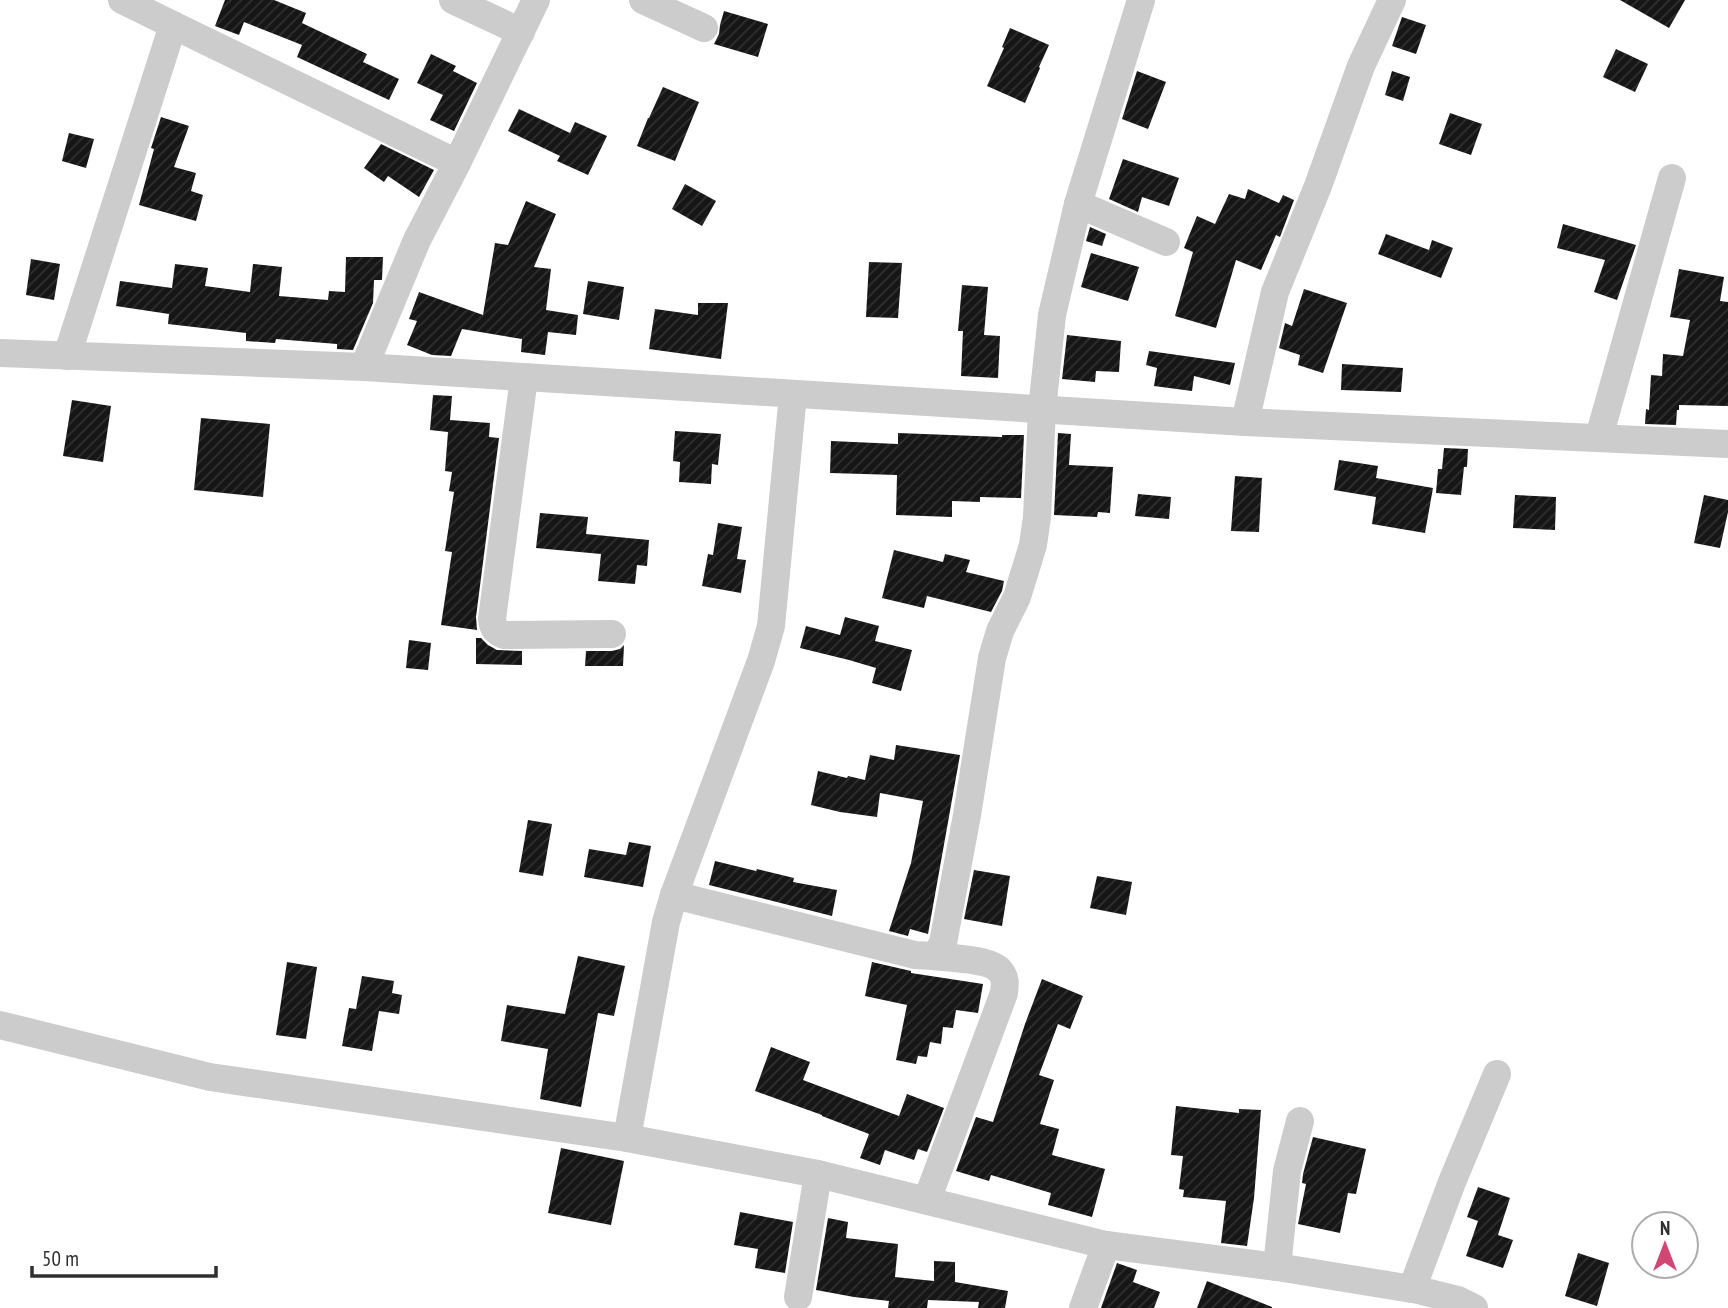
<svg xmlns="http://www.w3.org/2000/svg" width="1728" height="1308" font-family="'PT Sans Narrow',sans-serif">
<style>
.building{fill:url(#building-hatch)}
.lines{fill:none;stroke-linecap:round;stroke-linejoin:round}
.minor{stroke:#ccc;stroke-width:28}
</style>
<defs>
<pattern id="building-hatch" width="6" height="6" patternUnits="userSpaceOnUse" patternTransform="scale(1.75)"><rect width="6" height="6" fill="#161616"/><path d="M-1 1l2-2M0 6l6-6M5 7l2-2" fill="none" stroke="#303030"/></pattern>
</defs>
<rect width="100%" height="100%" fill="#fff"/>
<!-- building -->
<g class="building">
<polygon points="225,0 274,0 306,13 302,23 367,54 363,62 399,79 389,100 297,57 302,45 244,22 239,35 215,26"/>
<polygon points="1620,0 1685,0 1669,28"/>
<polygon points="724,11 768,24 758,57 714,44 719,34 720,25"/>
<polygon points="1402,17 1426,25 1416,54 1392,46"/>
<polygon points="1010,28 1049,45 1039,67 1040,68 1025,103 987,86 1004,48 1002,47"/>
<polygon points="1616,49 1648,64 1635,92 1603,77"/>
<polygon points="431,54 456,66 453,71 477,83 454,131 430,120 443,95 417,83"/>
<polygon points="1137,71 1166,82 1148,129 1122,119"/>
<polygon points="1392,71 1410,77 1403,101 1385,95"/>
<polygon points="663,87 699,102 675,161 637,146 648,118 649,118"/>
<polygon points="519,109 570,133 575,122 607,136 588,175 557,161 560,156 508,131"/>
<polygon points="1450,113 1482,124 1471,155 1439,144"/>
<polygon points="161,117 189,126 174,167 196,173 191,191 203,195 196,221 139,205 154,149 151,148"/>
<polygon points="69,133 94,139 86,168 62,161"/>
<polygon points="381,144 434,170 419,197 388,176 384,182 364,168"/>
<polygon points="1123,159 1179,178 1169,206 1142,197 1138,212 1109,199"/>
<polygon points="685,184 716,201 702,226 672,209"/>
<polygon points="1248,189 1279,203 1283,195 1294,200 1280,237 1276,235 1261,270 1236,260 1216,328 1175,316 1193,252 1184,248 1197,216 1215,224 1229,194 1245,199"/>
<polygon points="526,201 556,214 534,267 551,269 546,310 578,315 576,335 548,332 545,355 521,352 522,339 462,329 451,356 432,355 407,345 417,321 409,319 419,292 483,315 495,243 508,245"/>
<polygon points="1563,224 1636,245 1617,300 1594,292 1605,260 1557,248"/>
<polygon points="1090,227 1106,234 1102,246 1086,241"/>
<polygon points="1386,234 1429,250 1432,240 1453,248 1441,278 1378,254"/>
<polygon points="1091,253 1139,267 1128,301 1081,287"/>
<polygon points="346,257 383,257 382,280 374,280 373,303 353,350 337,349 337,344 276,339 275,343 246,341 246,333 168,324 169,314 116,306 120,281 172,288 175,264 208,268 205,286 250,292 253,264 282,267 279,296 328,300 329,291 345,292"/>
<polygon points="31,259 60,264 54,300 26,295"/>
<polygon points="869,262 902,263 898,318 866,317"/>
<polygon points="1679,269 1724,277 1720,301 1728,302 1728,406 1679,405 1679,410 1677,410 1676,425 1645,424 1646,409 1649,410 1651,375 1662,376 1663,354 1683,356 1690,320 1670,317"/>
<polygon points="588,281 624,287 619,320 583,314"/>
<polygon points="962,285 988,287 984,335 1000,336 998,378 961,376 963,331 958,331"/>
<polygon points="1304,289 1347,303 1323,373 1298,365 1300,355 1279,348 1285,323 1292,326"/>
<polygon points="698,303 728,303 721,359 649,349 655,309 698,315"/>
<polygon points="1067,335 1121,341 1119,372 1096,371 1095,382 1062,379"/>
<polygon points="1149,351 1235,363 1230,385 1194,376 1192,391 1154,386 1157,368 1146,365"/>
<polygon points="1342,364 1403,368 1401,392 1341,390"/>
<polygon points="433,395 452,396 450,420 490,423 489,437 499,438 476,617 477,630 441,625 452,552 445,551 454,492 449,491 452,472 445,471 448,432 430,430"/>
<polygon points="72,400 111,406 103,462 63,456"/>
<polygon points="201,418 270,424 263,497 194,490"/>
<polygon points="675,431 721,434 718,465 712,464 711,484 679,482 680,462 673,461"/>
<polygon points="898,433 1002,437 1002,435 1024,435 1021,498 980,497 980,502 952,501 952,517 896,515 897,475 830,473 831,441 898,444"/>
<polygon points="1058,433 1071,434 1069,465 1113,467 1110,513 1098,512 1097,517 1054,515"/>
<polygon points="1444,448 1468,449 1467,467 1464,467 1461,495 1436,493 1438,469 1442,469"/>
<polygon points="1339,460 1378,466 1376,478 1433,488 1425,533 1372,524 1376,497 1334,490"/>
<polygon points="1235,476 1262,478 1259,532 1231,531"/>
<polygon points="1138,494 1171,497 1169,519 1135,516"/>
<polygon points="1515,495 1556,497 1555,530 1513,528"/>
<polygon points="1704,495 1728,500 1728,512 1720,548 1694,543"/>
<polygon points="540,513 588,517 586,534 649,540 647,566 637,565 635,584 598,581 601,554 536,548"/>
<polygon points="718,523 742,527 737,559 746,560 741,593 702,586 708,554 713,555"/>
<polygon points="894,550 943,562 945,554 970,560 966,572 1004,581 1002,591 991,612 927,596 924,608 882,598"/>
<polygon points="845,617 879,626 875,641 912,650 901,691 872,683 876,668 849,660 800,648 806,626 840,635"/>
<polygon points="476,638 481,638 488,645 497,650 522,651 522,665 476,664"/>
<polygon points="409,640 431,643 428,670 406,668"/>
<polygon points="624,645 623,666 585,666 586,651 612,651 620,649"/>
<polygon points="896,745 960,755 928,934 910,929 908,936 889,931 911,863 923,801 880,793 877,817 840,812 811,805 818,771 847,778 848,776 865,780 870,755 894,760"/>
<polygon points="528,820 552,824 543,876 519,872"/>
<polygon points="629,842 651,846 643,887 584,877 589,849 626,855"/>
<polygon points="715,861 756,871 757,869 794,878 793,882 837,890 832,916 709,885"/>
<polygon points="974,870 1010,876 1002,926 964,919"/>
<polygon points="1097,876 1132,882 1126,915 1090,908"/>
<polygon points="578,956 625,966 614,1016 598,1013 581,1107 540,1099 548,1049 501,1041 507,1005 565,1014"/>
<polygon points="287,962 317,967 306,1039 276,1035"/>
<polygon points="872,962 911,971 911,973 983,984 978,1013 956,1010 953,1028 943,1027 941,1044 930,1042 927,1057 918,1056 916,1064 896,1060 907,1005 865,996"/>
<polygon points="362,976 394,981 392,993 402,995 399,1014 379,1011 372,1051 342,1046 349,1008 356,1009"/>
<polygon points="1042,979 1083,996 1070,1029 1058,1024 1039,1075 1054,1080 1040,1124 1059,1129 1052,1155 1105,1169 1092,1217 1048,1205 1051,1193 991,1175 989,1181 956,1171 976,1117 993,1122 1025,1024"/>
<polygon points="771,1047 810,1062 803,1080 899,1116 907,1094 944,1108 927,1152 918,1149 914,1160 885,1150 880,1165 860,1158 869,1134 822,1116 822,1115 755,1091"/>
<polygon points="1176,1106 1239,1113 1239,1109 1261,1110 1254,1198 1247,1246 1221,1243 1226,1201 1183,1197 1184,1190 1179,1189 1183,1156 1171,1155"/>
<polygon points="1313,1137 1366,1149 1356,1194 1348,1193 1340,1233 1298,1224 1306,1184 1302,1183 1303,1174"/>
<polygon points="561,1148 624,1161 611,1225 548,1213"/>
<polygon points="1478,1187 1510,1198 1498,1235 1513,1240 1503,1268 1466,1256 1478,1221 1467,1217"/>
<polygon points="740,1212 793,1222 785,1273 755,1268 758,1249 734,1245"/>
<polygon points="828,1218 848,1222 846,1238 898,1244 895,1277 934,1281 934,1261 955,1262 955,1282 1008,1291 1005,1308 978,1308 979,1302 928,1300 927,1308 888,1308 889,1301 854,1297 816,1290"/>
<polygon points="1578,1253 1609,1263 1597,1306 1565,1296"/>
<polygon points="1117,1263 1137,1270 1133,1282 1160,1292 1154,1308 1101,1308"/>
<polygon points="1207,1281 1272,1307 1272,1308 1197,1308"/>
</g>
<g class="lines">
<!-- minor -->
<g class="minor">
<polyline points="122,0 173,25"/>
<polyline points="453,0 521,32"/>
<polyline points="643,0 704,28"/>
<polyline points="1078,204 1166,242"/>
<polyline points="0,353 364,367 1245,422 1728,444"/>
<polyline points="67,356 173,25 457,163"/>
<polyline points="364,367 417,240 457,163 536,0"/>
<path d="M524 378 492 619C493 628 495 631 504 635L612 634"/>
<polyline points="1245,422 1275,292 1318,186 1361,66 1392,0"/>
<polyline points="1599,437 1672,178"/>
<polyline points="674,895 915,955 933,956 939,950 943,943 967,815 992,658 1000,631 1017,597 1033,545 1037,517 1042,410 1052,315 1078,204 1141,0"/>
<polyline points="0,1025 210,1077 627,1138 818,1174 1106,1245 1277,1267 1418,1290 1458,1300 1474,1308"/>
<polyline points="627,1138 666,922 674,895 761,661 771,626 793,394"/>
<path d="M927 1200 1004 993C1005 984 1006 978 1000 971 991 959 949 958 933 956"/>
<polyline points="1277,1267 1287,1171 1300,1121"/>
<polyline points="1412,1289 1452,1182 1497,1074"/>
<polyline points="798,1297 818,1174"/>
<polyline points="1083,1308 1106,1245"/>
</g>
</g>
<!-- north arrow -->
<g transform="translate(1665 1245)"><circle r="33" fill="#ffffff" stroke="#acacac" stroke-width="2"/>
<path d="M0-5L12 26L0 18L-12 26Z" fill="#d14774"/>
<text y="-10" font-size="19" font-weight="bold" text-anchor="middle" fill="#2f2f2f">N</text>
</g>
<!-- scale -->
<path d="M32 1266v10h184v-10" fill="none" stroke="#2f2f2f" stroke-width="3.5"/>
<text x="42" y="1266" font-size="21" fill="#2f2f2f" stroke="#ffffff" stroke-width="5" paint-order="stroke">50 m</text>
</svg>
